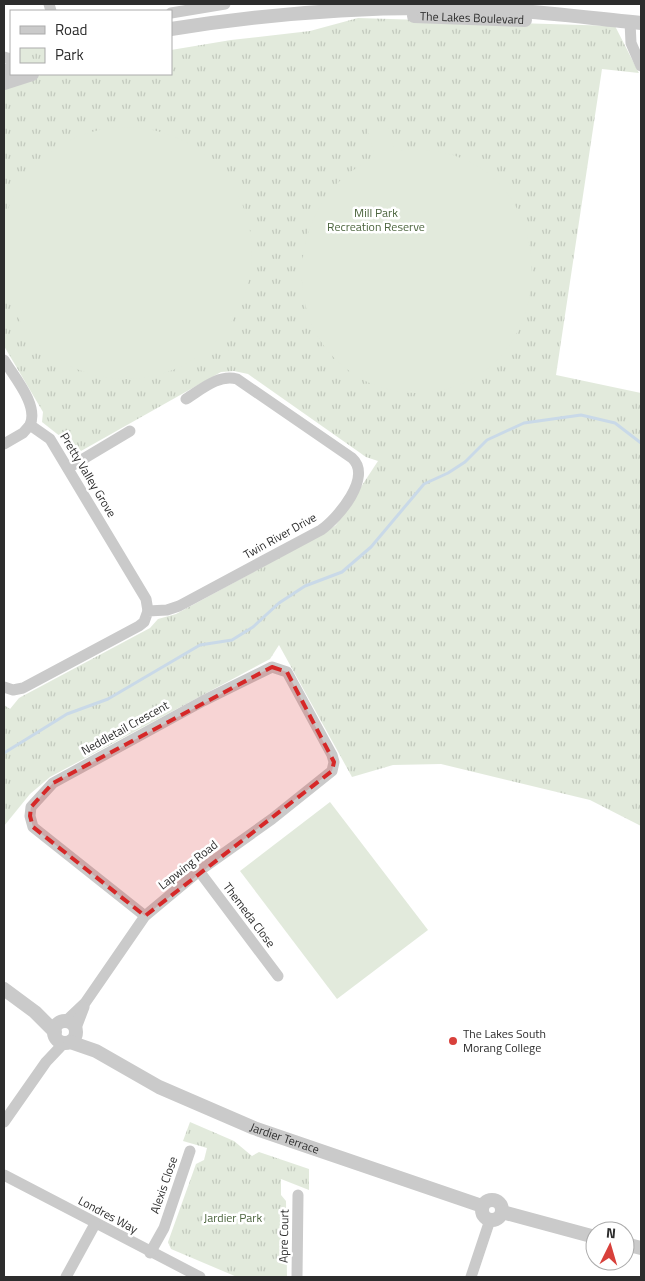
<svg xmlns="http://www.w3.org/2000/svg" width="645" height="1281" font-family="'Titillium Web',sans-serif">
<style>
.park{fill:url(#park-tufts)}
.pitch{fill:#e2eadc}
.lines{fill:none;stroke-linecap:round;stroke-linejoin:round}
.stream{stroke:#c9d9e8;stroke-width:3}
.minor{stroke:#cacaca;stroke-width:11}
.tertiary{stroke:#cacaca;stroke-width:14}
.marked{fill:#d62828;fill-opacity:0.2;stroke:#d62828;stroke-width:4;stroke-dasharray:10 6;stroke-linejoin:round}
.poi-dot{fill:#d8403b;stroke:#fff;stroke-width:2}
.labels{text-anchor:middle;stroke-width:5;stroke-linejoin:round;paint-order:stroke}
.street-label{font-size:12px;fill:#2d2d2d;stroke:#fff}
.park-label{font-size:12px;fill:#4c653e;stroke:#fff}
.poi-label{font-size:12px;fill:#2d2d2d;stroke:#fff;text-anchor:start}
</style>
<defs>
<pattern id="park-tufts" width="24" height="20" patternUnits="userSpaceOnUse" patternTransform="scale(1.25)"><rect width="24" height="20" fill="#e2eadc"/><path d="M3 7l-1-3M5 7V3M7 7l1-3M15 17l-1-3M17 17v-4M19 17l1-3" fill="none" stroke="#c2c9bd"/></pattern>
</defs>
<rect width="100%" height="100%" fill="#fff"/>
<!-- park -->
<g class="park">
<polygon points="358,18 615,26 639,73 602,69 556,375 641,393 641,826 590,800 441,764 393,765 352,777 279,645 270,659 50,777 30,794 4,826 4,705 10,709 19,698 150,628 158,619 176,614 323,534 336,525 378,461 366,457 248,374 234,371 221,372 81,451 70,449 61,437 42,422 43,412 4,346 4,86 44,74 171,74 171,50 231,40 310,31"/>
<polygon points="190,1122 234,1141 252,1156 259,1152 309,1169 309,1190 281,1179 281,1195 286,1201 287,1277 237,1277 171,1249 168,1242 196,1164 204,1160 207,1148 183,1141"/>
</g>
<!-- pitch -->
<g class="pitch">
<path d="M387 124 395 151C564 130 577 373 431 392 399 396 367 387 343 366 289 322 290 235 335 186 347 173 360 165 375 157L367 129Z"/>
<circle cx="126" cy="253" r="126"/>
<polygon points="330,802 428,930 337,999 240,871"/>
</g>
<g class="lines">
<!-- stream -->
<polyline class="stream" points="4,753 67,714 108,699 200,645 232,640 253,627 279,603 305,586 342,572 371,547 424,484 448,473 465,462 487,440 524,423 581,415 615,423 641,443"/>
<!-- minor -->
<g class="minor">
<polyline points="49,4 51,11"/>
<polyline points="171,13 225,4"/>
<polyline points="630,22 631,43 641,66"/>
<polyline points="4,57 11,59"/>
<path d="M4 360C14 377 39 405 30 425L50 439 146 599 148 611"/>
<polyline points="4,444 23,433 30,425"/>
<polyline points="68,468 130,431"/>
<path d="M4 687 13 690 23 688 139 626 144 622 148 611 167 610 179 606 321 530C338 518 373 477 352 458L237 379C218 374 201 390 186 399"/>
<polyline points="199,871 278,976"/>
<polyline points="66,1021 85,1003 145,916 199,871 272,819 332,771 334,762 332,755 287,672 272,667 203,701 53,783 31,807 30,816 33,827 145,916"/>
<polyline points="76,1028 84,1007"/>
<polyline points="4,1122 46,1062 64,1043"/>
<polyline points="4,1175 200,1277"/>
<polyline points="150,1253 164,1228 190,1151"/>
<polyline points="66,1277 95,1224"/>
<polyline points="297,1277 298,1195"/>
<polyline points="471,1277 490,1220"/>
</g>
<!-- tertiary -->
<g class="tertiary">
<path id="s1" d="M414 16 525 20"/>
<path d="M171 29C272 13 377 5 478 9 533 10 587 18 641 23"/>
<polyline points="4,71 11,69"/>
<polyline points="4,83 32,74"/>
<polyline points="4,989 35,1012 55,1032"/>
<circle cx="65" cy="1032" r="11"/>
<path id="s2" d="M70 1042 96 1051 159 1087 254 1128 482 1206"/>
<circle cx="492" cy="1210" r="10"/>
<polyline points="502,1212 595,1237"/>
<polyline points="625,1244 641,1248"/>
</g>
</g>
<!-- marked area -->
<path class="marked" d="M272 667 287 672 334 762 332 771 145 916 33 827 30 816 31 807 53 783Z"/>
<!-- markers -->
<circle class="poi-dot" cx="453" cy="1041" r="5"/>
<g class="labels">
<!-- street labels -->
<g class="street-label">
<text dy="4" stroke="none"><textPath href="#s1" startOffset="58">The Lakes Boulevard</textPath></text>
<text transform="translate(88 475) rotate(59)" y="4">Pretty Valley Grove</text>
<text transform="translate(280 536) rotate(-29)" y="4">Twin River Drive</text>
<text transform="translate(125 728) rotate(-29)" y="4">Neddletail Crescent</text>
<text transform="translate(188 865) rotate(-38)" y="4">Lapwing Road</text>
<text transform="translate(249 915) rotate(53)" y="4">Themeda Close</text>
<text dy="4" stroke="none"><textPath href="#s2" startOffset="236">Jardier Terrace</textPath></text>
<text transform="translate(164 1185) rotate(-71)" y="4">Alexis Close</text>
<text transform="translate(108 1215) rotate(28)" y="4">Londres Way</text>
<text transform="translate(284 1236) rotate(-89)" y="4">Apre Court</text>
</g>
<!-- park labels -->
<g class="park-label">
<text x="376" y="217">Mill Park<tspan x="376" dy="14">Recreation Reserve</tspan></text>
<text x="233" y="1222">Jardier Park</text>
</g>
<!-- poi labels -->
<g class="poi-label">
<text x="463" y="1038">The Lakes South<tspan x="463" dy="14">Morang College</tspan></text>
</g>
</g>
<!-- border -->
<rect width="645" height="1281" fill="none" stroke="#2d2d2d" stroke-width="10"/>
<!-- legend -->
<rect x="10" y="10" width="162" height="65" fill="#ffffff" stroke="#ababab"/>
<rect x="20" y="26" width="25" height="8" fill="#cacaca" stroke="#ababab"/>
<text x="55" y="35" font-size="15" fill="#2d2d2d">Road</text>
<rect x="20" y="48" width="25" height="15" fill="url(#park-tufts)" stroke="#ababab"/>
<text x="55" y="60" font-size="15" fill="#2d2d2d">Park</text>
<!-- north arrow -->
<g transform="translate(610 1246) rotate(5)"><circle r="24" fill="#ffffff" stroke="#ababab"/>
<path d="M0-4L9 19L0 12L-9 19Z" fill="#d8403b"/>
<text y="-8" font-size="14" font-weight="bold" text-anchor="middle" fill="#2d2d2d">N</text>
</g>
</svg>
